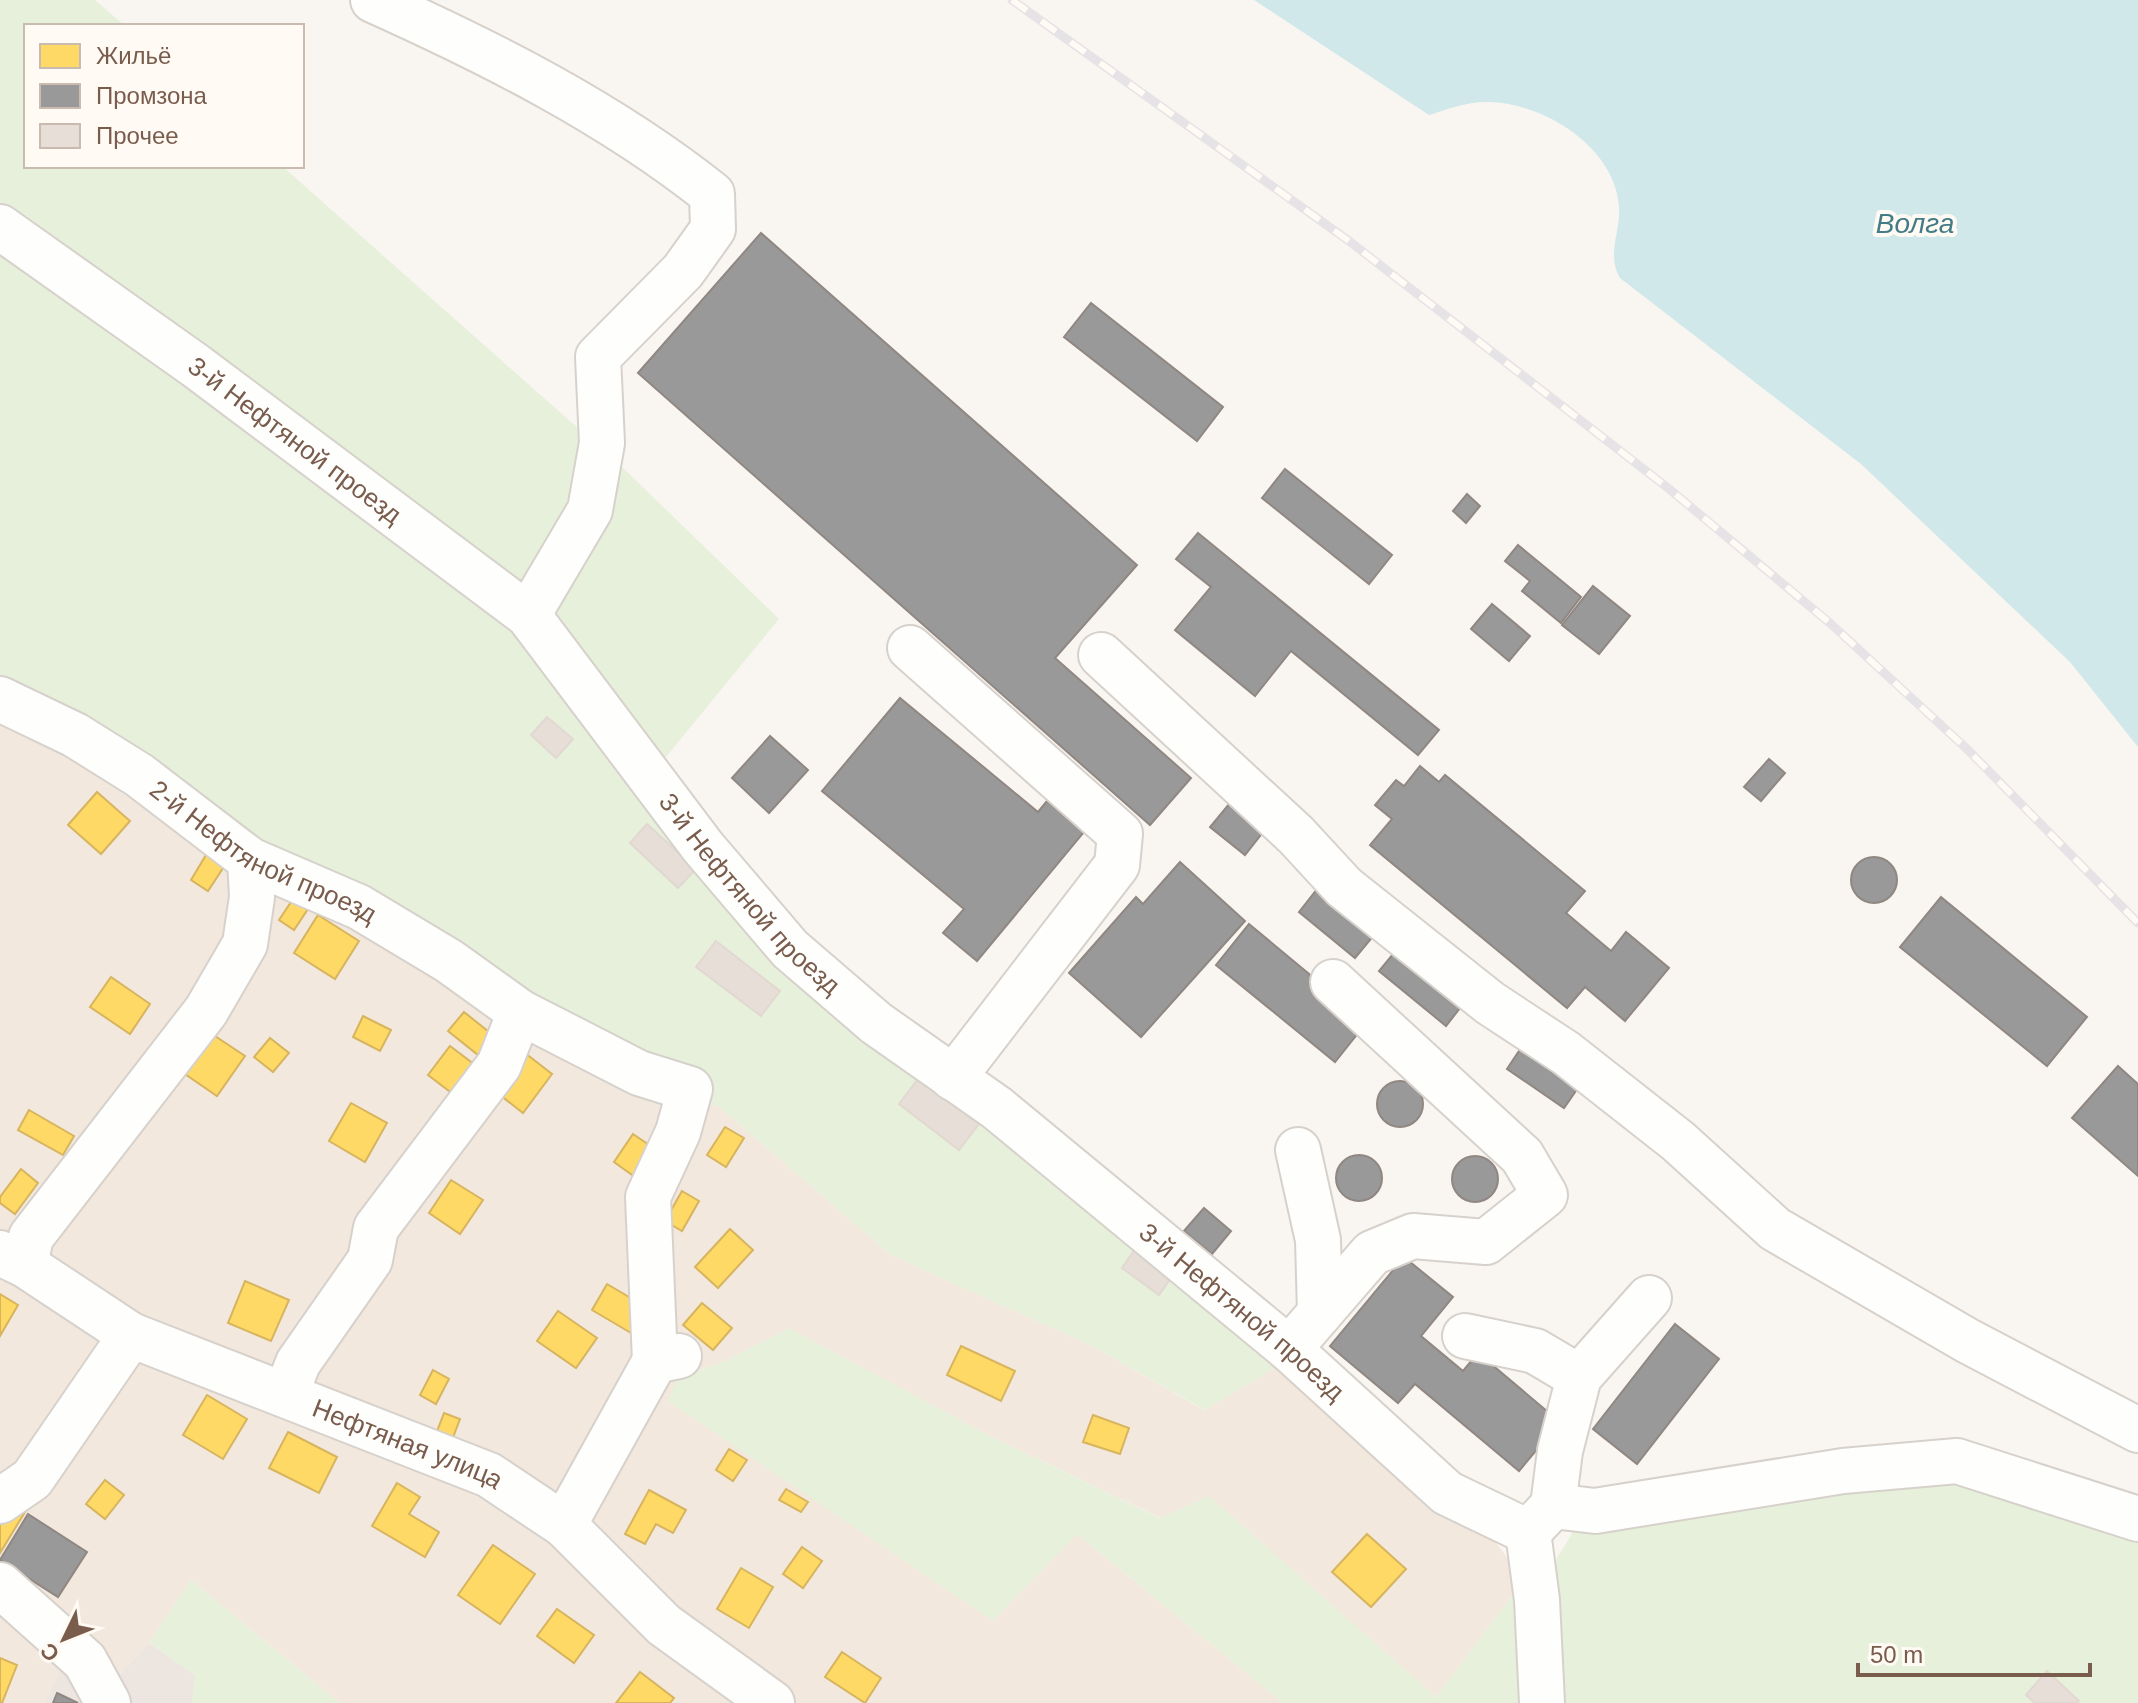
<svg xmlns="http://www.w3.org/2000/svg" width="2138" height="1703" font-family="Arial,sans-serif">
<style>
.residential{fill:#f2e8de}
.industrial{fill:#ede5e0}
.green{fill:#e7f0db}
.water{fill:#d0e8ea}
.homes{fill:#ffd966;stroke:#d7b45e;stroke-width:2}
.industry{fill:#999;stroke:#908782;stroke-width:2}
.building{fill:#e6ded7;stroke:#e2d8d2;stroke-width:2}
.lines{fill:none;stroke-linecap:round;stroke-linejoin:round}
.minor-casing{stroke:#d7d1cb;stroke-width:48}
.minor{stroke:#fefefd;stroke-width:44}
.rail-casing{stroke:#e6e3e7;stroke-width:9}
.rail{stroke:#fffaf3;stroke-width:6;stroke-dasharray:18;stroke-linecap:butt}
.labels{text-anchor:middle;stroke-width:8;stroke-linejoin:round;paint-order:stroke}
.street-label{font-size:26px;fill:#7a5c4d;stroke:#fffaf3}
.water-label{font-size:28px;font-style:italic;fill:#437c86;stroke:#fffaf3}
</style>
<rect width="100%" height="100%" fill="#f9f5f0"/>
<!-- residential -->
<g class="residential">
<polygon points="0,706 519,1026 658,1106 717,1105 891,1255 1092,1346 1204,1410 1283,1363 1490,1535 1524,1580 1436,1697 1209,1497 1161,1518 992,1437 789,1329 726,1361 678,1377 1077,1534 1283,1703 795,1703 672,1615 580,1521 135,1322 0,1240"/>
<polygon points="0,1264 479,1481 755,1703 340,1703 191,1580 149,1643 111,1684 65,1662 45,1703 0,1703"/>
</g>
<!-- industrial -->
<polygon class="industrial" points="149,1643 195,1675 192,1703 45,1703 65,1661 111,1684"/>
<!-- green -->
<g class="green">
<polygon points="0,0 95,0 125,26 26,26 26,166 282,166 623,468 779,619 656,769 552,614 0,205"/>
<polygon points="0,244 520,628 693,855 1283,1363 1205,1410 1092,1346 891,1255 717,1105 658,1106 519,1026 0,706"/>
<polygon points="789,1328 992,1437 1160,1518 1209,1496 1436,1697 1524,1580 1530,1703 1283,1703 1077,1534 993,1621 668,1401 678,1377 726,1361"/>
<polygon points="1954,1474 2138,1541 2138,1703 1557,1703 1552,1594 1557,1558 1575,1529"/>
<polygon points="191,1580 340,1703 192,1703 195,1675 149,1643"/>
</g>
<!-- water -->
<path class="water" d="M1254 0H2138V747L2070 662 1861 464 1620 278C1606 253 1621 233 1619 206 1615 147 1543 103 1489 102 1469 101 1447 109 1429 115Z"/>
<!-- homes -->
<g class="homes">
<polygon points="97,792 130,821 101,854 68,825"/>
<polygon points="209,850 227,862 208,891 191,880"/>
<polygon points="295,896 310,906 294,930 279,920"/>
<polygon points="318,915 359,941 335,979 294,953"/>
<polygon points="111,977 150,1004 130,1034 90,1007"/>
<polygon points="464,1012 499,1040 483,1059 448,1031"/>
<polygon points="363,1016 391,1030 380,1051 353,1037"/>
<polygon points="209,1032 245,1056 217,1096 182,1072"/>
<polygon points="270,1038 289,1053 273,1072 254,1057"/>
<polygon points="450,1046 479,1068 457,1097 428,1075"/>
<polygon points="525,1053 552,1074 523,1113 496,1092"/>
<polygon points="351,1103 387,1123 365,1162 329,1141"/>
<polygon points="29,1110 74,1136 63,1155 18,1130"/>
<polygon points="725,1127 744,1138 726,1167 707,1155"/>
<polygon points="633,1134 655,1149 635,1177 614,1162"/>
<polygon points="21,1169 38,1183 15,1214 0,1203 0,1197"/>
<polygon points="451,1180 483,1200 460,1234 429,1213"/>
<polygon points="682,1191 699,1201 682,1231 665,1221"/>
<polygon points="730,1229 753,1250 718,1288 695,1267"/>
<polygon points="245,1281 289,1300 271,1341 228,1323"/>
<polygon points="607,1284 646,1307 631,1333 592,1310"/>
<polygon points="0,1294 18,1305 0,1336"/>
<polygon points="702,1303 732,1328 713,1350 683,1325"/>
<polygon points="558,1311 597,1338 576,1368 537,1341"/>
<polygon points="961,1346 1015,1371 1001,1401 947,1375"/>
<polygon points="433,1370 449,1379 436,1404 420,1395"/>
<polygon points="207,1395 247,1419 223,1459 183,1435"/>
<polygon points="444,1413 460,1419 452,1440 436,1434"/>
<polygon points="1093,1415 1129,1428 1120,1454 1083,1442"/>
<polygon points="288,1432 337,1457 319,1493 269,1468"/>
<polygon points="729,1449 747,1460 733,1481 716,1470"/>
<polygon points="105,1480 124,1495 105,1519 86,1504"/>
<polygon points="397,1483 420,1497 409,1514 439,1532 425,1557 372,1526"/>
<polygon points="786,1489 808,1502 801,1512 779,1500"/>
<polygon points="649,1490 686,1510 673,1533 656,1524 645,1544 625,1534"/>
<polygon points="10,1503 25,1512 0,1553 0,1519"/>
<polygon points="1367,1534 1406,1569 1371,1607 1332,1572"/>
<polygon points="493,1545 535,1574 500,1624 458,1595"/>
<polygon points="802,1547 822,1561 803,1588 783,1574"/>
<polygon points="741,1568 773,1587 749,1628 717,1609"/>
<polygon points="557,1609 594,1635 574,1663 537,1636"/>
<polygon points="842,1652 881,1678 865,1703 825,1677"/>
<polygon points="0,1658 17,1665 2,1703 0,1703"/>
<polygon points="640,1672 674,1698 670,1703 616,1703"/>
</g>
<!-- industry -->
<g class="industry">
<polygon points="761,233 1137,565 1055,658 1191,778 1150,825 638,373"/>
<polygon points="1091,303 1223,407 1197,441 1064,337"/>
<polygon points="1285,469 1392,555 1369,584 1262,498"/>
<polygon points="1467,494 1480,506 1466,523 1453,511"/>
<polygon points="1198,533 1439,730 1418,755 1291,651 1255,696 1175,630 1211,587 1176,559"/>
<polygon points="1518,545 1581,597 1561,623 1522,591 1530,581 1505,561"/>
<polygon points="1593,586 1630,616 1599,654 1562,625"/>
<polygon points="1492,604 1530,636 1509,661 1471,629"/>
<polygon points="900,698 1038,812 1047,801 1084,832 977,961 943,933 964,909 822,791"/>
<polygon points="770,736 808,770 769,813 732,778"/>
<polygon points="1769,759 1785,773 1761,801 1744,787"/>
<polygon points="1420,766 1439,782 1445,775 1585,891 1566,913 1611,951 1626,932 1669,968 1625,1021 1585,987 1567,1008 1370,845 1392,819 1375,805 1396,780 1404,786"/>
<polygon points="1230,803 1264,831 1245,855 1210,827"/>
<circle cx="1874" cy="880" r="23"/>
<polygon points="1180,862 1245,921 1141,1037 1069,973 1136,897 1143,904"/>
<polygon points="1318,888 1375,934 1355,958 1299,912"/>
<polygon points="1941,897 2087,1017 2047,1066 1900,947"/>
<polygon points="1249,924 1367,1022 1335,1062 1216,965"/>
<polygon points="1398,948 1464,1003 1446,1026 1379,971"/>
<polygon points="1523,1045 1580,1085 1564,1108 1507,1069"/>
<polygon points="2118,1066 2138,1084 2138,1176 2072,1118"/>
<circle cx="1400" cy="1104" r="23"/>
<circle cx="1359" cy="1178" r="23"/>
<circle cx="1475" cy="1179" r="23"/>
<polygon points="1204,1208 1231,1231 1212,1254 1184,1231"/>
<polygon points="1404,1257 1453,1297 1421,1336 1463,1371 1478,1353 1560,1422 1519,1471 1415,1384 1398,1403 1330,1346"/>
<polygon points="1675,1324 1719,1359 1637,1464 1593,1429"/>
<polygon points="28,1514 87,1552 58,1597 0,1560"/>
<polygon points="57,1693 78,1703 53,1703"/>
</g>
<!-- building -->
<g class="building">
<polygon points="547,717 573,739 556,758 531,735"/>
<polygon points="647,824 696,869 678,888 630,843"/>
<polygon points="716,941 780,991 761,1016 696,967"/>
<polygon points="921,1075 982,1120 959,1150 899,1104"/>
<polygon points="1136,1248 1173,1275 1159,1295 1122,1268"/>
<polygon points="2047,1671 2079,1701 2077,1703 2035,1703 2026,1695"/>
</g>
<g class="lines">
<!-- minor casing -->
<g class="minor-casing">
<g id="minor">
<path d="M373 0C491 53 610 113 712 194L713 229 683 271 598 357 602 443 590 510 528 615"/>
<path id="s1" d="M0 227 196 366 528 615 703 847 790 949 876 1023 997 1108 1289 1349 1447 1493 1528 1532"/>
<polyline points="910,648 1120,834 1117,865 953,1078"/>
<polyline points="1101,655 1296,835 1344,887 1490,1003 1566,1053 1678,1141 1775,1229 1968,1341 2138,1430"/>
<path id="s2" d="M0 699 75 735 139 775 250 860 359 907 449 961 520 1012 639 1073 690 1089 678 1132 648 1197 655 1361"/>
<polyline points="1298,1150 1318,1240 1320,1313"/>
<path id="s3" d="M0 1253 25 1265 131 1335 489 1475 564 1525 664 1625 772 1703"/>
<polyline points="25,1265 31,1237 206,1011 245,944 252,897 250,860"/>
<polyline points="1465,1336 1535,1351 1579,1377"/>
<polyline points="1289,1349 1372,1253 1413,1236 1486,1242 1545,1195 1522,1156 1333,982"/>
<polyline points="286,1394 298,1363 370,1260 376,1228 499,1065 520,1012"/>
<polyline points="0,1501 32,1479 131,1335"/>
<polyline points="1553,1506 1560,1451 1579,1377 1649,1298"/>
<polyline points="564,1525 655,1361 679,1356"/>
<polyline points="1528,1532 1553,1506 1595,1511 1843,1471 1957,1461 2138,1519"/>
<polyline points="1528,1532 1537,1600 1542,1703"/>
<polyline points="0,1585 85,1661 108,1703"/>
</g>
</g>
<!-- minor -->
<use href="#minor" class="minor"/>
<!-- rail casing -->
<g class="rail-casing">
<polyline id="rail" points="1012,0 1349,241 1668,488 1831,624 1967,749 2138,923"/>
</g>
<!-- rail -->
<use href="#rail" class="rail"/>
</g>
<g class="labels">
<!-- street labels -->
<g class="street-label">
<text dy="9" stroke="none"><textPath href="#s1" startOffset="364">3-й Нефтяной проезд</textPath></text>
<text dy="9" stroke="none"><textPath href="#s2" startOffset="306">2-й Нефтяной проезд</textPath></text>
<text dy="9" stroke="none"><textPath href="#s1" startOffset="1012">3-й Нефтяной проезд</textPath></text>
<text dy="9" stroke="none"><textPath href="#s1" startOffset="1660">3-й Нефтяной проезд</textPath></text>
<text dy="9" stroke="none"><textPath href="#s3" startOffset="452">Нефтяная улица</textPath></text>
</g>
<!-- water labels -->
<g class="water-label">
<text x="1915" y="233">Волга</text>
</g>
</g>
<!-- legend -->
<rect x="24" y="24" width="280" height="144" fill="#fffaf3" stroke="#cabbb1" stroke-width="2"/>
<rect x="40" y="44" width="40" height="24" fill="#ffd966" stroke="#cabbb1" stroke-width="2"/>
<text x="96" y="64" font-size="24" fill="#7a5c4d">Жильё</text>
<rect x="40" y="84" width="40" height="24" fill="#999999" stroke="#cabbb1" stroke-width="2"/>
<text x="96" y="104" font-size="24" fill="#7a5c4d">Промзона</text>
<rect x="40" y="124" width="40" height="24" fill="#e6ded7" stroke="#cabbb1" stroke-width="2"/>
<text x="96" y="144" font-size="24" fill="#7a5c4d">Прочее</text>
<!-- north arrow -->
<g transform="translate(64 1639) rotate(227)" stroke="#fffaf3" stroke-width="6" paint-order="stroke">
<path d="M0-6L14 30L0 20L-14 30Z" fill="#7a5c4d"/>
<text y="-12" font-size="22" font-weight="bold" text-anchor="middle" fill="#7a5c4d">С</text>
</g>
<!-- scale -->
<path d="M1858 1663v12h232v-12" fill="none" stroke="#7a5c4d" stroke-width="4"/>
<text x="1870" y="1663" font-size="24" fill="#7a5c4d" stroke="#fffaf3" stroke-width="6" paint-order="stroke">50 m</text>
</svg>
